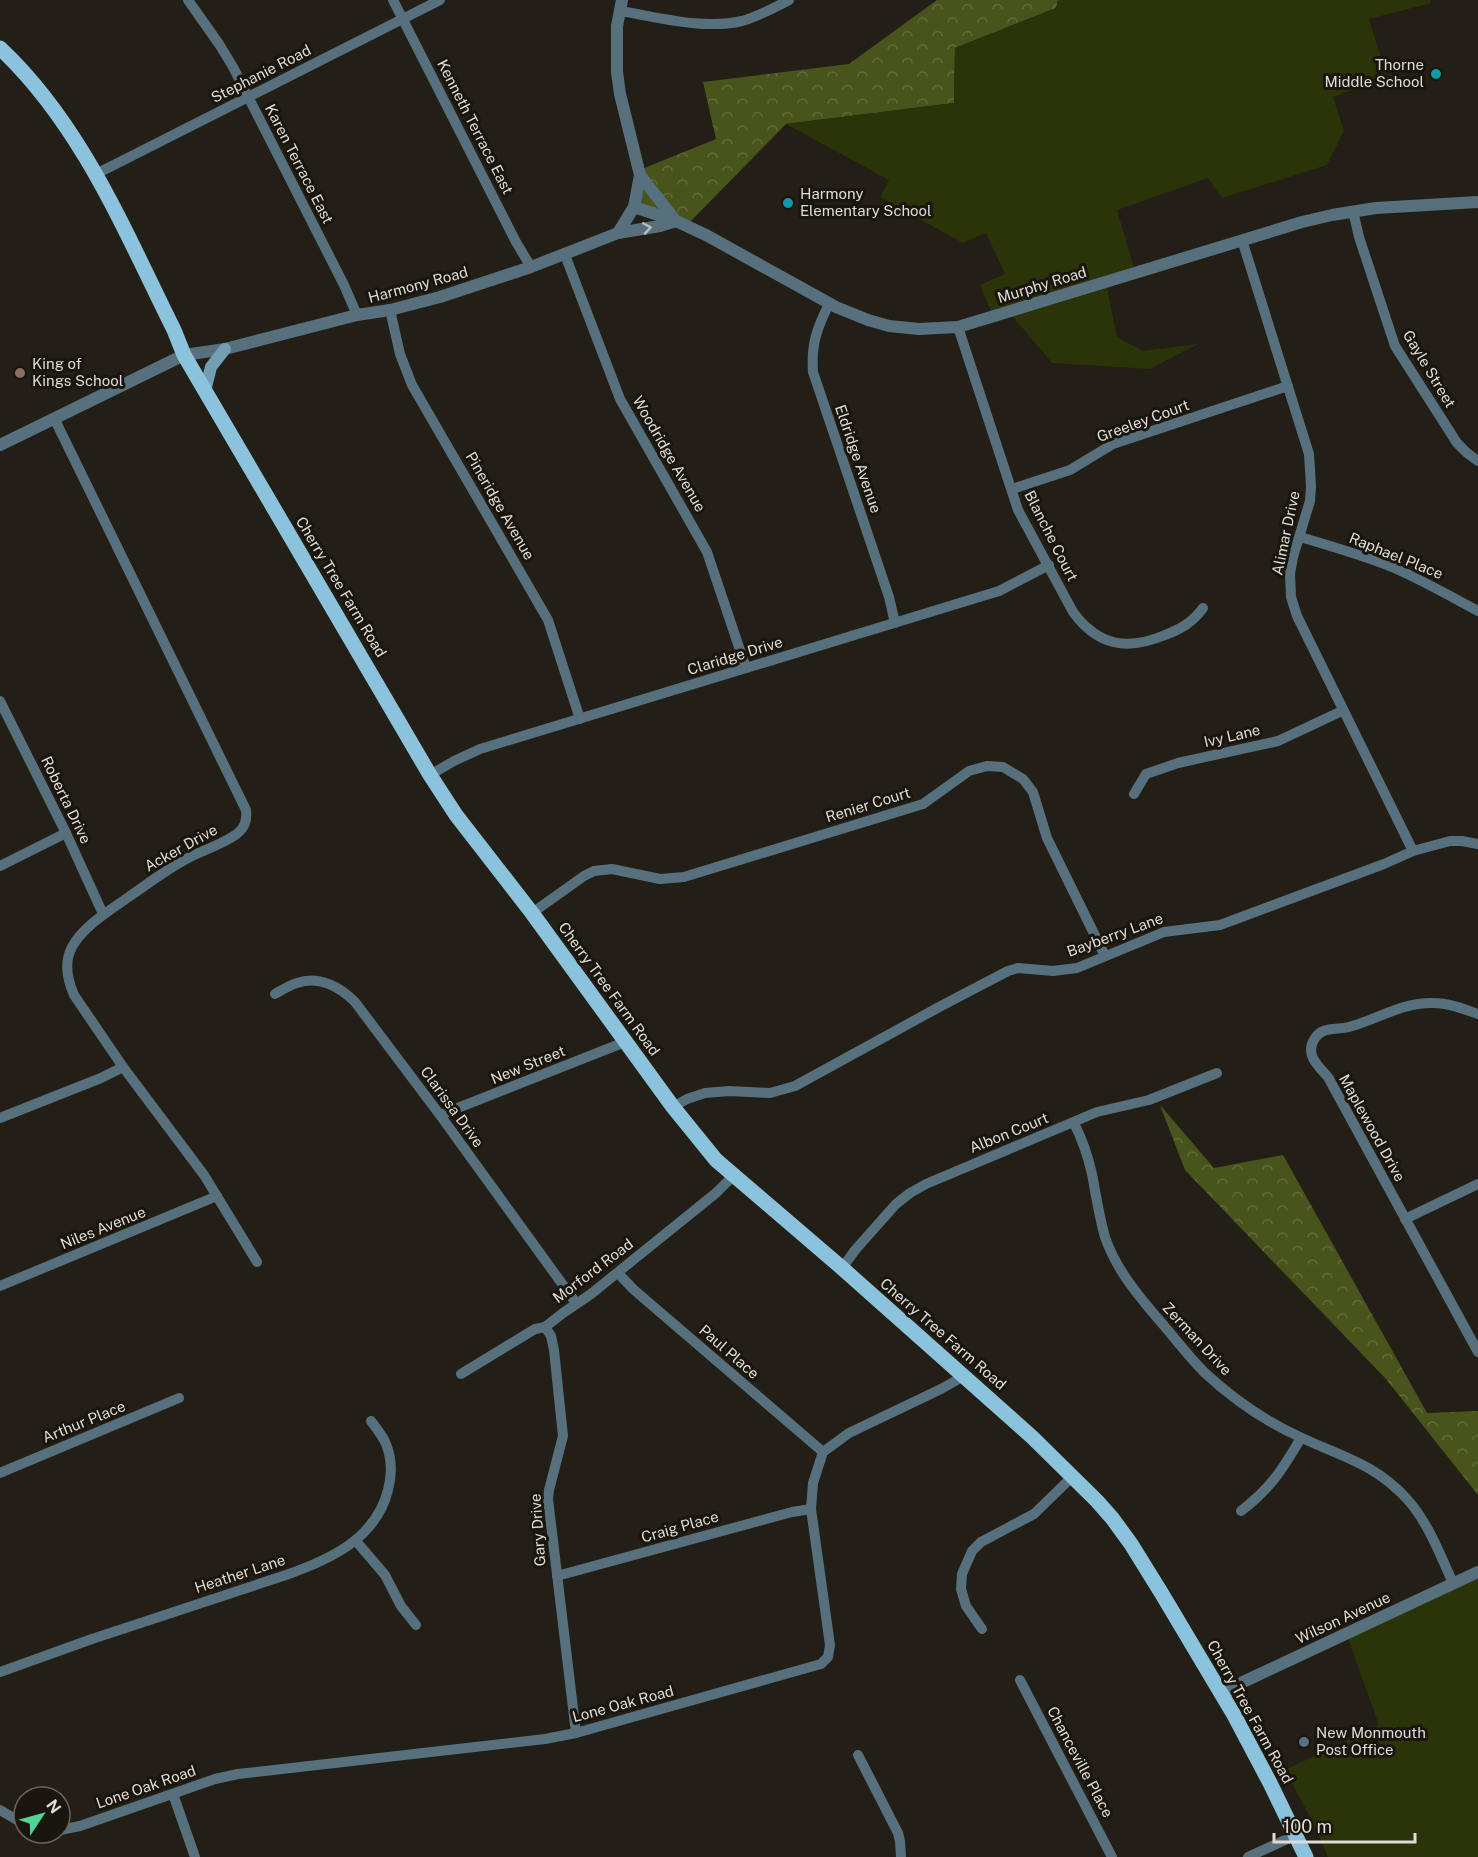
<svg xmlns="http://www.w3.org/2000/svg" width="1478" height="1857" font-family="'Public Sans',sans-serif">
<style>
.forest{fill:url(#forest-crowns)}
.green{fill:#2b3308}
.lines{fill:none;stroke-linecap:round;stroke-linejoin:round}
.minor{stroke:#56707d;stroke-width:10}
.tertiary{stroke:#56707d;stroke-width:12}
.secondary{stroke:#749fb3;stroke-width:12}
.primary{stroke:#8bc3dd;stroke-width:15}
.oneway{stroke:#b6bcbb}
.culture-dot{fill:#0f9aa8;stroke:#1a160d;stroke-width:2}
.education-dot{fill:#8d6e63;stroke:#1a160d;stroke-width:2}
.service-dot{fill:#5c6f8a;stroke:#1a160d;stroke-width:2}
.labels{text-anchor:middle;stroke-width:6;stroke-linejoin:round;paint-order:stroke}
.poi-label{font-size:15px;fill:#dfdcd6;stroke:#1a160d;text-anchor:start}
.street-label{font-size:15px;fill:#dfdcd6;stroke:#1a160d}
</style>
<defs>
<pattern id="forest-crowns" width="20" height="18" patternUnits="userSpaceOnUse" patternTransform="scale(1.5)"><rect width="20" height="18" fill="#48541b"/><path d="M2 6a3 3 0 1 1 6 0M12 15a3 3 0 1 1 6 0" fill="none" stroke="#626c3b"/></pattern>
</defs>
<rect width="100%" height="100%" fill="#241f16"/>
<!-- forest -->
<g class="forest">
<polygon points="937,0 1058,0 1056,8 955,48 954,103 786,124 686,226 637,209 642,169 716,139 703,82 849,64"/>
<polygon points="1160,1105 1214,1168 1283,1155 1427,1413 1478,1411 1478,1495 1386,1379 1185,1170"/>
</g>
<!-- green -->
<g class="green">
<polygon points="1058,0 1430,0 1431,3 1369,19 1387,77 1333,97 1344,131 1327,165 1222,198 1208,178 1117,210 1136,274 1106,283 1117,337 1143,351 1198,344 1150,369 1052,363 1009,312 993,316 980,285 1005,274 986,233 963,243 880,197 889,180 786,124 954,103 955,48 1056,8"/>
<polygon points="1478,1576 1478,1857 1328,1857 1316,1828 1285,1770 1379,1725 1347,1636"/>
</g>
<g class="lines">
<!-- minor -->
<g class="minor">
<polyline points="188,0 219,44 233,67 344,285 357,315"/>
<polyline points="393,0 516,242 531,267"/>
<path d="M620 11C659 17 702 30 742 21 759 16 774 8 789 0"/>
<polyline points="96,174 440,0"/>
<polyline points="1353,211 1359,237 1395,346 1457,443 1467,453 1478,461"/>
<polyline points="1242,240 1309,454 1311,486 1310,501 1293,557 1290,574 1291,597 1297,616 1413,851"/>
<polyline points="565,255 620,399 707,552 746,668"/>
<path d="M829 304C817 328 811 344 813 372L889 597 895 623"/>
<polyline points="390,310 400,354 412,385 548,620 580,719"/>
<path d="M958 327 1018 510 1073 612C1098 646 1127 651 1165 635 1181 629 1193 622 1203 608"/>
<path d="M54 418 246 810C247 818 246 825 240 831 231 841 201 851 188 858 167 869 149 883 130 896 112 909 83 926 72 947 64 962 67 979 74 995L123 1067 204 1175 257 1262"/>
<polyline points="1012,489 1070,470 1113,444 1288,386"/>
<path d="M1300 537C1331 546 1362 555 1392 567 1422 580 1450 596 1478 611"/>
<polyline points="0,701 66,833 103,914"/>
<polyline points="430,775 454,761 480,749 999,591 1049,565"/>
<polyline points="1134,794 1146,774 1178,763 1278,741 1342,711"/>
<polyline points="0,866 66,833"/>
<polyline points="532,913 584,876 594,871 612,869 660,879 684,877 923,804 969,771 987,766 1003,767 1023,779 1033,792 1047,838 1105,956"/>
<path d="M275 994C282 990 290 985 297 983 319 975 340 987 355 1002L440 1115 576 1303"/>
<path d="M1478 1014C1464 1009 1449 1003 1433 1003 1403 1002 1378 1019 1349 1027 1338 1030 1323 1026 1315 1038 1304 1054 1318 1066 1328 1077L1478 1352"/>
<polyline points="673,1107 687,1099 705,1093 729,1091 770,1093 795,1086 941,1006 1008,971 1018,968 1053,971 1077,968 1164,932 1220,925 1384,864 1413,851 1450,841 1462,841 1478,844"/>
<polyline points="440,1115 625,1042"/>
<polyline points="0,1118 101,1078 123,1067"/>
<path d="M1074 1123C1082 1139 1088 1156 1092 1174 1096 1195 1099 1216 1105 1237 1117 1272 1141 1299 1165 1327 1178 1342 1190 1358 1204 1372 1233 1399 1266 1422 1302 1438 1343 1457 1375 1464 1407 1499 1428 1522 1440 1555 1453 1583"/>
<polyline points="1405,1219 1478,1184"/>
<polyline points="842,1268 856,1249 896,1204 910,1193 926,1184 1097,1112 1149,1100 1217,1073"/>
<polyline points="618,1273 633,1289 823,1452"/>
<polyline points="0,1286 217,1196"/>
<polyline points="545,1327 551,1336 554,1350 563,1436 549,1490 548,1499 576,1733"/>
<polyline points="461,1374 535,1329 545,1327 563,1313 591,1294 716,1193 733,1176"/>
<polyline points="0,1473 179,1398"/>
<path d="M1241 1511C1271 1488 1282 1470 1301 1438"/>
<polyline points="356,1541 385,1575 401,1606 416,1625"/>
<polyline points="557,1576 792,1512 811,1509"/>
<polyline points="982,1629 966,1606 961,1589 962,1574 972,1551 981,1542 1034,1514 1073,1476"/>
<path d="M0 1672 92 1639 286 1575C329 1560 376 1539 388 1490 392 1475 392 1459 386 1444 383 1436 376 1428 371 1421"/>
<polyline points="1020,1680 1112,1857"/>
<polyline points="858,1755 898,1833 900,1841 901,1857"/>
<polyline points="173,1794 195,1857"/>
<polyline points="0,1810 24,1824"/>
<polyline points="60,1830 80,1826 215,1779 238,1774 545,1739 576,1733 821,1664 828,1657 830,1645 811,1509 813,1483 823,1452 849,1433 941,1389 964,1376"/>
<polyline points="1248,1857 1296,1835"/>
</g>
<!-- tertiary -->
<g class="tertiary">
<polyline points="640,175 675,220"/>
<polyline points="634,207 676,221 706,235 836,307 868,320 889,326 919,329 958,327 1302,222 1332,215 1376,208 1478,202"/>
<polyline points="618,233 634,207 640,175 620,94 617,72 617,26 622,0"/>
<polyline points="0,445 184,355 225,349 357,315 390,310 440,297 531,267 618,233 660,226 676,221"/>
<polyline points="1222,1696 1243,1682 1478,1572"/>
</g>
<!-- secondary -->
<polyline class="secondary" points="205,391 211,367 225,349"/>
<!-- primary -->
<path class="primary" d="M0 48C82 125 125 232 174 330L184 355 430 775 456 815 532 913 673 1107 716 1160 842 1268 1032 1437 1097 1501 1112 1518 1131 1544 1162 1594 1234 1715 1270 1783 1306 1857"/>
</g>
<!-- one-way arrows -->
<defs><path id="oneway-chevron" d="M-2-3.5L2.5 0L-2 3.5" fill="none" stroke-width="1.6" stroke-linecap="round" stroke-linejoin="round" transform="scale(1.5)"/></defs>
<use class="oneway" href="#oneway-chevron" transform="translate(647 228) rotate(-9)"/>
<!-- markers -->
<g class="culture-dot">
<circle cx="1436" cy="74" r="6"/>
<circle cx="788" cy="203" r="6"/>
</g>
<circle class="education-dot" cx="20" cy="373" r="6"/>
<circle class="service-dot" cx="1304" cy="1742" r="6"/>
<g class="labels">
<!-- poi labels -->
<g class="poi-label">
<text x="1424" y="70" text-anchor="end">Thorne<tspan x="1424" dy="17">Middle School</tspan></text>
<text x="800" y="199">Harmony<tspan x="800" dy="17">Elementary School</tspan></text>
<text x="32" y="369">King of<tspan x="32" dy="17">Kings School</tspan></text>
<text x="1316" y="1738">New Monmouth<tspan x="1316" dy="17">Post Office</tspan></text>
</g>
<!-- street labels -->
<g class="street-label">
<text transform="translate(261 74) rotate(-27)" y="5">Stephanie Road</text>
<text transform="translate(475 127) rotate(63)" y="5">Kenneth Terrace East</text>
<text transform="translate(299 164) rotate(63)" y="5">Karen Terrace East</text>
<text transform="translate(418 285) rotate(-15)" y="5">Harmony Road</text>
<text transform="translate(1042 285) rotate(-17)" y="5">Murphy Road</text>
<text transform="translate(1429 369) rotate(59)" y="5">Gayle Street</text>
<text transform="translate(1143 421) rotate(-20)" y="5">Greeley Court</text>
<text transform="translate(669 454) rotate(60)" y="5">Woodridge Avenue</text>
<text transform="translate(858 459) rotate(71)" y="5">Eldridge Avenue</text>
<text transform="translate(500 506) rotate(60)" y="5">Pineridge Avenue</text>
<text transform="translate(1286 533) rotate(-78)" y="5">Alimar Drive</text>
<text transform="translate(1051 536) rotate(63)" y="5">Blanche Court</text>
<text transform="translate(1396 556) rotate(22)" y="5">Raphael Place</text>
<text transform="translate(341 587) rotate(59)" y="5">Cherry Tree Farm Road</text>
<text transform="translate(735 656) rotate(-17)" y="5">Claridge Drive</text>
<text transform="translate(1232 736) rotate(-13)" y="5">Ivy Lane</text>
<text transform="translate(66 800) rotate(64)" y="5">Roberta Drive</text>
<text transform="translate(868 805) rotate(-17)" y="5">Renier Court</text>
<text transform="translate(181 848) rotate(-29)" y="5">Acker Drive</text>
<text transform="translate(1115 935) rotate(-20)" y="5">Bayberry Lane</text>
<text transform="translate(609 989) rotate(54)" y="5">Cherry Tree Farm Road</text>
<text transform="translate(528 1065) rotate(-22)" y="5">New Street</text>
<text transform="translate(452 1107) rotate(54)" y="5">Clarissa Drive</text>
<text transform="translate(1372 1128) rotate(61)" y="5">Maplewood Drive</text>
<text transform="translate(1009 1133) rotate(-22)" y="5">Albon Court</text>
<text transform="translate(103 1228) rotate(-22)" y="5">Niles Avenue</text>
<text transform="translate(593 1271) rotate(-37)" y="5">Morford Road</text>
<text transform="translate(943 1334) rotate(41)" y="5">Cherry Tree Farm Road</text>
<text transform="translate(1197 1339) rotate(47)" y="5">Zerman Drive</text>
<text transform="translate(729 1352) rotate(41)" y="5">Paul Place</text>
<text transform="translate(84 1422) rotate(-22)" y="5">Arthur Place</text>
<text transform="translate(680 1527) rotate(-16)" y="5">Craig Place</text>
<text transform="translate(538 1530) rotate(-94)" y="5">Gary Drive</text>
<text transform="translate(240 1574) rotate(-18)" y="5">Heather Lane</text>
<text transform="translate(1343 1618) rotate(-25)" y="5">Wilson Avenue</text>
<text transform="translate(623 1704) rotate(-15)" y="5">Lone Oak Road</text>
<text transform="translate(1250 1712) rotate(61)" y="5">Cherry Tree Farm Road</text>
<text transform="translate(1080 1762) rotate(62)" y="5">Chanceville Place</text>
<text transform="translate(146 1787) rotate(-19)" y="5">Lone Oak Road</text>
</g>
</g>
<!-- north arrow -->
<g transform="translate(42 1815) rotate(54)"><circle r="28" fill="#1a160d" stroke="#69655d" stroke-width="1.5"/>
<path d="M0-4.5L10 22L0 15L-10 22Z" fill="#54d396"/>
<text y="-9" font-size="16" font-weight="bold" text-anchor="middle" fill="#dfdcd6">N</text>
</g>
<!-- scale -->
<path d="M1274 1833v9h141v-9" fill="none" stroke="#dfdcd6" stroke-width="3"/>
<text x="1283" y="1833" font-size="18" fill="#dfdcd6" stroke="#1a160d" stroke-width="4.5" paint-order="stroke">100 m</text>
</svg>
